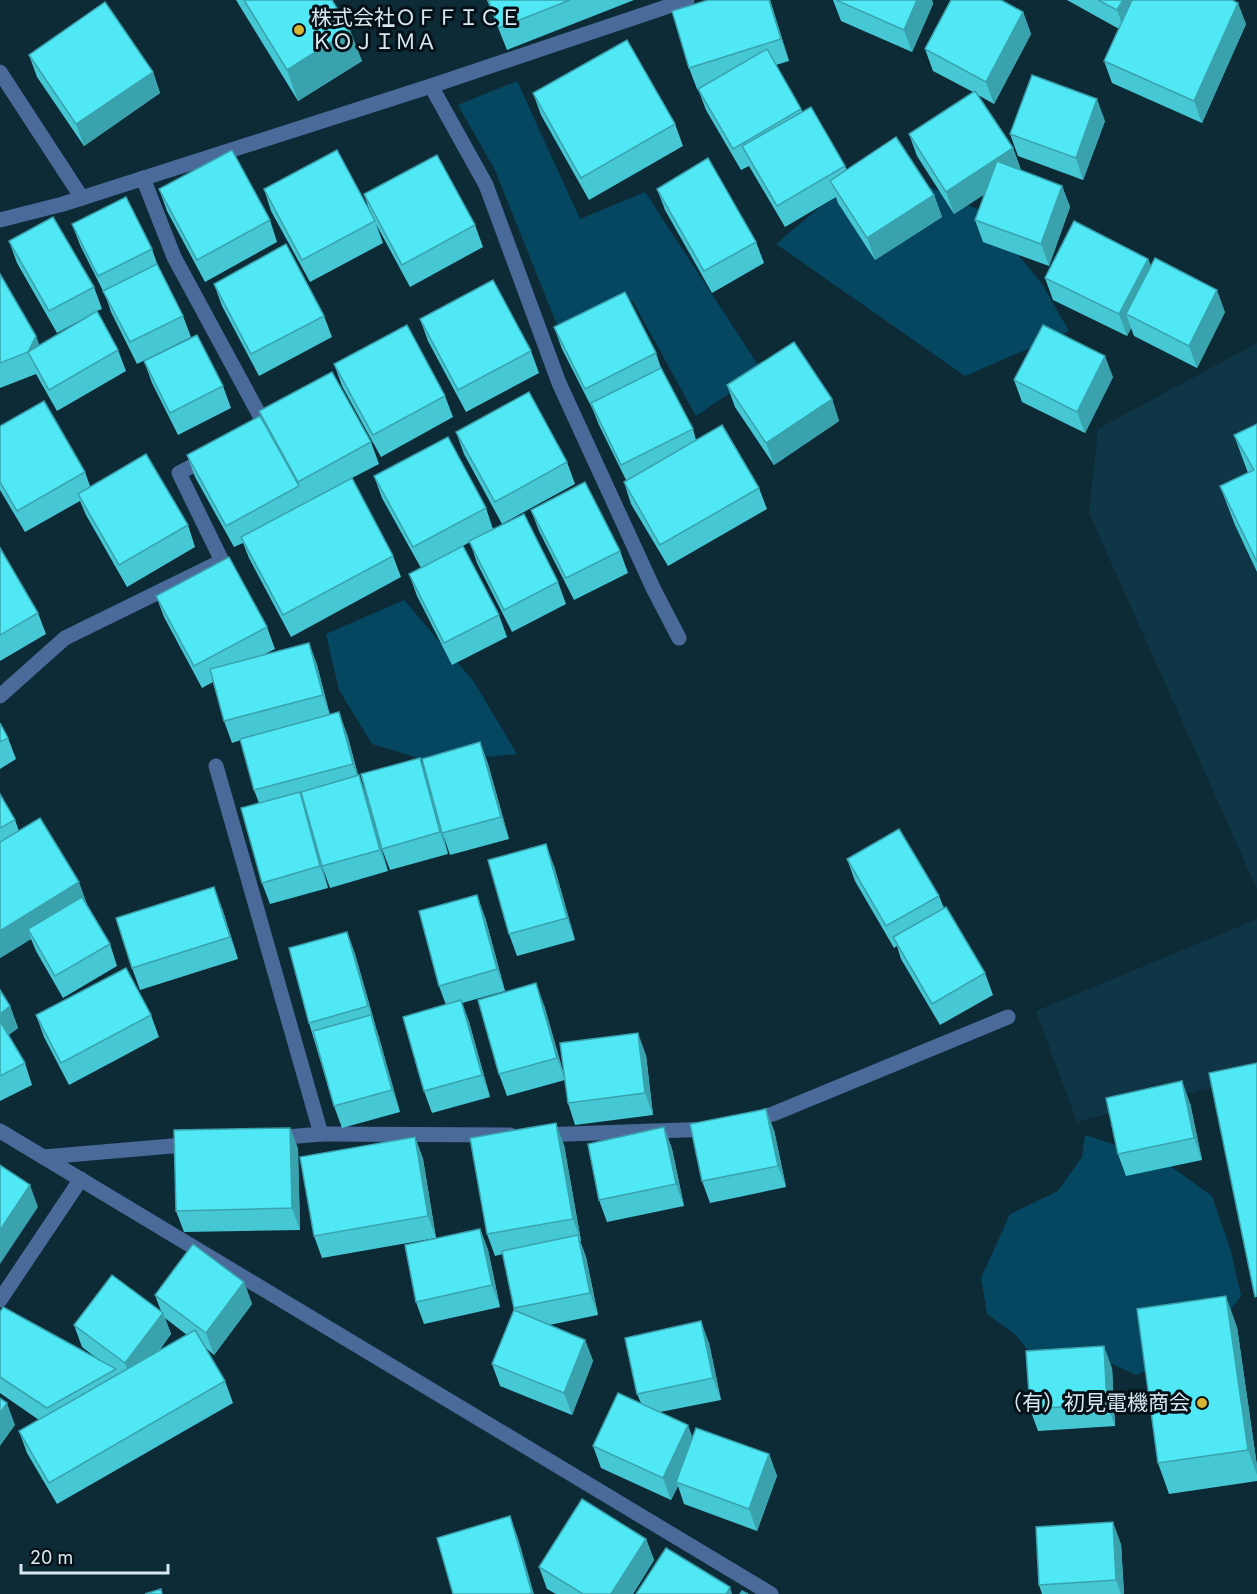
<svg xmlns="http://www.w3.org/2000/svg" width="1257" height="1594" font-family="Inter,'Noto Sans JP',sans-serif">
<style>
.built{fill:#0f3646}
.green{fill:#054760}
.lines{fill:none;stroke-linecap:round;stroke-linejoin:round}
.minor{stroke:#4a6a99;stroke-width:15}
.wall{fill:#46c8d4;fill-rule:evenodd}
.shaded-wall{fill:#39a2ac}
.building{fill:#51e8f6;stroke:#39a2ac;stroke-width:1.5}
.poi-dot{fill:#d6b534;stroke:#061117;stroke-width:2}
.labels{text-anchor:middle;stroke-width:6;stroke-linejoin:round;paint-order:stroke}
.poi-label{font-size:21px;fill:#d8e8f1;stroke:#061117;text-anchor:start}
</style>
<rect width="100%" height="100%" fill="#0d2a37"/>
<!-- built -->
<g class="built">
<polygon points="1257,343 1257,889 1089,513 1098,429"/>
<polygon points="1257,919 1257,1076 1077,1122 1036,1011"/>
</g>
<!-- green -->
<g class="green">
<polygon points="517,81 580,219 645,192 762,371 696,416 632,300 559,330 495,170 458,105"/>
<polygon points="875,161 983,212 1042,284 1069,331 965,376 776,244"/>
<polygon points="404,600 474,682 517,754 432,762 372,744 339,690 326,634"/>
<polygon points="1085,1135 1162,1160 1212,1196 1231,1251 1241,1296 1203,1346 1136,1375 1084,1351 1039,1365 1016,1335 987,1314 981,1278 1010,1214 1058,1191 1082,1157"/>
</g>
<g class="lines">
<!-- minor -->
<g class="minor">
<polyline points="0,72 82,198"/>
<polyline points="431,86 486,185 559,383 654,590 679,638"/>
<polyline points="143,178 174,257 266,427 259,430"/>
<polyline points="0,220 63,204 431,86 687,0"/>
<polyline points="0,696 65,638 222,561 179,473 209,457"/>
<polyline points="216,766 321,1134 275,1138"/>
<polyline points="749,1120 773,1114 1008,1017"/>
<polyline points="0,1131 771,1594"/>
<polyline points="321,1134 510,1135"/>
<polyline points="540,1135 711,1129"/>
<polyline points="44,1157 195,1144"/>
<polyline points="0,1300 81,1179"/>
</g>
</g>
<!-- wall -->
<g class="wall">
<polygon points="236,0 332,0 362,61 298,101"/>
<polygon points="487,0 634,0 507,50"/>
<polygon points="770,0 789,61 776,65 802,111 845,166 847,170 934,195 942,217 875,260 838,203 836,197 785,227 749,166 741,170 706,110 698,89 697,89 689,68"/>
<polygon points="833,0 932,0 933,4 912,52 841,21"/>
<polygon points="1067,0 1232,0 1246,24 1202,123 1112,83 1104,61 1119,29"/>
<polygon points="1023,12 1031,34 994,104 978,95 1013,148 1021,170 1062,186 1070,207 1049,266 983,242 975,220 985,194 954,214 917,156 909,134 973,92 933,71 925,49"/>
<polygon points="29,55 153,72 160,93 84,146 37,77"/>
<polygon points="533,93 675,124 683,146 589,200 541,115"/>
<polygon points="1105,121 1083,180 1018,156 1010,134"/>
<polygon points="159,189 270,220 277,242 205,282 167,211"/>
<polygon points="264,189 370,212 364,194 475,225 483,247 410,287 376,224 383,243 310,282 271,211"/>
<polygon points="657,189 756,242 764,263 712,293 665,210"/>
<polygon points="72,224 152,249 159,269 183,316 191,337 137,364 111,312 106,297 80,245"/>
<polygon points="9,241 94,287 102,309 97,311 118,350 126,371 57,411 36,374 0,388 0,274 36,336 39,345 90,315 57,333 17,263"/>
<polygon points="1148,259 1151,266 1225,312 1197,368 1134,336 1131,328 1127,336 1053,300 1045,278"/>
<polygon points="214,284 324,316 332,337 259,376 222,306"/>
<polygon points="420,319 531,351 539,373 466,412 428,341"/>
<polygon points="554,327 656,353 661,368 693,429 696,440 759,488 767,509 668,566 631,504 624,482 626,480 599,425 593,410 562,349"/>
<polygon points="144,361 223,386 231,408 178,435 152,383"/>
<polygon points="334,364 445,396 453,417 381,457 342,386"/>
<polygon points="1113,377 1085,433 1022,402 1014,380"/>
<polygon points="727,385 832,399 839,421 774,465 735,407"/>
<polygon points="259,411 371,442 379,464 352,478 393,556 401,577 291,637 249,558 243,543 234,547 195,477 187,455 263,421"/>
<polygon points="1257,424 1257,572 1235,525 1220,486 1248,473 1234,435"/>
<polygon points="0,426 85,472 90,486 188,525 195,547 127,587 86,515 80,501 25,532 0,490"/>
<polygon points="456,432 567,462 575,484 502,524 464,454"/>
<polygon points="374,476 486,508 493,529 558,582 566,604 512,632 477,563 470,542 441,558 499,615 507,637 452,665 417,596 409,574 421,568 382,498"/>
<polygon points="531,510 620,551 628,573 574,600 539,531"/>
<polygon points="0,548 38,613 46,634 0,661"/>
<polygon points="156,596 267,627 275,649 263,655 309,643 317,665 330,715 347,734 358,775 388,871 330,888 322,866 317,847 328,888 270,904 262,883 259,803 254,790 241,740 232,743 224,721 213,682 202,688 164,617"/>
<polygon points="0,723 8,738 16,759 0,769"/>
<polygon points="480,742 488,764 509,839 450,855 443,834 448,854 390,870 382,849 420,758 427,779"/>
<polygon points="0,794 15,820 19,831 87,904 86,905 110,944 117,966 63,998 36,951 31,939 0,958"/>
<polygon points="847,859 939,896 944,908 985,973 993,995 940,1025 901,959 897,946 894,948 855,881"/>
<polygon points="554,866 575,940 517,956 509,934"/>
<polygon points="222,908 238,959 140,990 132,968"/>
<polygon points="485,917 505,991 462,1003 469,1022 490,1097 432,1113 424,1091 446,1005 439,986"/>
<polygon points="347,932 355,954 400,1112 342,1128 334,1106 309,1023"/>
<polygon points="0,990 10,1006 18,1028 8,1035 25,1063 32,1085 0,1101"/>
<polygon points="544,1005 565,1078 646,1055 653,1115 575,1125 568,1103 565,1080 507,1096 499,1074"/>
<polygon points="36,1015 151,1015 159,1037 69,1085 44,1037"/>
<polygon points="1190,1103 1202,1160 1126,1176 1118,1154"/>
<polygon points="664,1127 672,1149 684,1206 607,1222 599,1200"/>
<polygon points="290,1128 298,1149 300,1230 184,1232 176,1211"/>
<polygon points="774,1130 786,1187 710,1203 702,1181"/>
<polygon points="415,1137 423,1159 436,1238 322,1258 314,1236"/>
<polygon points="564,1145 581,1241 580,1241 586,1257 598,1315 549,1325 585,1340 593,1361 572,1415 500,1386 492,1364 514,1310 503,1254 495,1256 487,1234"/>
<polygon points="480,1229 488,1250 500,1307 424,1324 416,1302"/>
<path d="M244 1282 252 1304 214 1355 206 1348 225 1381 233 1403 57 1504 27 1453 19 1431 39 1420 0 1393V1312L99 1360 82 1347 74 1325 161 1311 155 1295ZM165 1318 187 1335 159 1351 171 1334Z"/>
<polygon points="1237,1327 1257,1466 1257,1481 1169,1494 1158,1463"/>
<polygon points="709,1343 721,1400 660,1412 693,1438 769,1454 777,1476 757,1531 684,1504 678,1486 671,1500 601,1468 593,1446 641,1403 637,1394"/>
<polygon points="1112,1368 1115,1426 1038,1431 1030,1409"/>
<polygon points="646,1539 654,1560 633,1594 556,1594 547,1589 539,1567"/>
<polygon points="1121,1544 1124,1594 1042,1594 1039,1585"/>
</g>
<!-- shaded-wall -->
<g class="shaded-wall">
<polygon points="769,0 770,0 789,61 781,39"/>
<polygon points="917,0 932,0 933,4 912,52 904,30"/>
<polygon points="1123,0 1142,0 1125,32 1117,10"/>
<polygon points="1238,3 1246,24 1202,123 1194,101"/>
<polygon points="1023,12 1031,34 994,104 986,82"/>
<polygon points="350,30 362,61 298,101 287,70"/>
<polygon points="153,72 160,93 84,146 76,124"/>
<polygon points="1097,99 1105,121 1083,180 1076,158"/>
<polygon points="1013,148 1021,170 954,214 946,192"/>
<polygon points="1062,186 1070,207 1049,266 1041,244"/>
<polygon points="934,195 942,217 875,260 867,238"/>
<polygon points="1148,259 1156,281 1126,314 1131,328 1127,336 1119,314"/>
<polygon points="1217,290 1225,312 1197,368 1189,346"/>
<polygon points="36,336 44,357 28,352"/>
<polygon points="1105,356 1113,377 1085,433 1077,412"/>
<polygon points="832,399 839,421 774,465 766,443"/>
<polygon points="309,643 317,665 330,717 323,695"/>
<polygon points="339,712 347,734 361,786 353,764"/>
<polygon points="480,742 488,764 509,839 501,817"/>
<polygon points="420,758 428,780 448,854 440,832"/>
<polygon points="359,775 367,796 388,871 380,850"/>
<polygon points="300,792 308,813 328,888 320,866"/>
<polygon points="546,844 554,866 575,940 567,918"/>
<polygon points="79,882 87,904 33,938 28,929 31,939 0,958 0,931"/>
<polygon points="214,887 222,908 238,959 230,937"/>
<polygon points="477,895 485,917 505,991 497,969"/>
<polygon points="347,932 355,954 376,1028 368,1006"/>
<polygon points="536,983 544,1005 565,1080 557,1058"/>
<polygon points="461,1000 469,1022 490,1097 482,1075"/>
<polygon points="10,1006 18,1028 5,1038 0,1023 0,1014"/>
<polygon points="371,1015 379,1037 400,1112 392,1090"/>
<polygon points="638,1033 646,1055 653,1115 645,1093"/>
<polygon points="1182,1081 1190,1103 1202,1160 1194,1138"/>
<polygon points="766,1109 774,1130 786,1187 778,1166"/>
<polygon points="556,1123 564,1145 581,1241 573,1219"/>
<polygon points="664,1127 672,1149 684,1206 676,1184"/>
<polygon points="290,1128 298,1149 300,1230 292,1208"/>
<polygon points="415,1137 423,1159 436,1238 428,1216"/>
<polygon points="30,1185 38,1207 0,1264 0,1230"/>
<polygon points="480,1229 488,1250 500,1307 492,1285"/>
<polygon points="578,1235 586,1257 598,1315 590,1293"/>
<polygon points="244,1282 252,1304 214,1355 206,1333"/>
<polygon points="1226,1296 1237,1327 1257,1466 1257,1475 1248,1450"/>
<polygon points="163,1313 171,1334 133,1385 125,1363"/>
<polygon points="701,1321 709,1343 721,1400 713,1378"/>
<polygon points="585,1340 593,1361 572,1415 564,1393"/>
<polygon points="1104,1346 1112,1368 1115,1426 1107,1404"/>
<polygon points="7,1403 15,1425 0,1446 0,1413"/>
<polygon points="688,1425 696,1447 676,1482 678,1486 671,1500 663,1478"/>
<polygon points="769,1454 777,1476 757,1531 749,1509"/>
<polygon points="510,1516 518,1538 534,1594 532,1594 532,1593"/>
<polygon points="1113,1522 1121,1544 1124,1594 1121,1594 1116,1580"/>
<polygon points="646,1539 654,1560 633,1594 611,1594"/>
<polygon points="730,1587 732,1594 726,1594"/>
</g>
<!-- building -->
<g class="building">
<polygon points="244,0 332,0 350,30 287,70"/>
<polygon points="488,0 570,0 499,28"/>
<polygon points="708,0 769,0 781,39 689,68 672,11"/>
<polygon points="836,0 917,0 904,30"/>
<polygon points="951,0 1001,0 1023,12 986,82 925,49"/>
<polygon points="1098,0 1123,0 1117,10"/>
<polygon points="1132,0 1232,0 1238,3 1194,101 1104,61"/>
<polygon points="105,2 153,72 76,124 29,55"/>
<polygon points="627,40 675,124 581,178 533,93"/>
<polygon points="767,49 801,109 733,149 698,89"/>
<polygon points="1032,75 1097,99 1076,158 1010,134"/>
<polygon points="975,91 1013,148 946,192 909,134"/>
<polygon points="811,107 845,166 777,206 742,146"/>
<polygon points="896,137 934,195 867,238 830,181"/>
<polygon points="232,150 270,220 197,260 159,189"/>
<polygon points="337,150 375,221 302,260 264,189"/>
<polygon points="437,155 475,225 402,265 364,194"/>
<polygon points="708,158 756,242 704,271 657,189"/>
<polygon points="997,161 1062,186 1041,244 975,220"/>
<polygon points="126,197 152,249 98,276 72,224"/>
<polygon points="53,217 94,287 49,311 9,241"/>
<polygon points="1074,221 1148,259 1119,314 1045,278"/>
<polygon points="286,244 324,316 251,354 214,284"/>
<polygon points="1155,258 1217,290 1189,346 1126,314"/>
<polygon points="157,264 183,316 130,342 103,291"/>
<polygon points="0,274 36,336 28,352 0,363"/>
<polygon points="493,280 531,351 458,390 420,319"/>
<polygon points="625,292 656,353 585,389 554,327"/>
<polygon points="97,311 118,350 49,390 28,352"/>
<polygon points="407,325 445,396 373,435 334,364"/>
<polygon points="1043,325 1105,356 1077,412 1014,380"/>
<polygon points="197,335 223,386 170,413 144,361"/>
<polygon points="794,342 832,399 766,443 727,385"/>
<polygon points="661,368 693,429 621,465 591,403"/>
<polygon points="332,372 371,442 298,482 259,411"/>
<polygon points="529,392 567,462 495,502 456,432"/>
<polygon points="44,401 85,472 17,511 0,482 0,426"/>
<polygon points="260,416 299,486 226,526 187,455"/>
<polygon points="1257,424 1257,562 1220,486 1254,470 1234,435"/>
<polygon points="722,425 759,488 660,545 624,482"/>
<polygon points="448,437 486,508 413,547 374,476"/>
<polygon points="146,454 188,525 119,565 78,494"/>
<polygon points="352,478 393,556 283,615 241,537"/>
<polygon points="585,482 620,551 566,578 531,510"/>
<polygon points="524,514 558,582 504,610 469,541"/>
<polygon points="463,546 499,615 444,643 409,574"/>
<polygon points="0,548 38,613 0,635"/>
<polygon points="229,557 267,627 194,666 156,596"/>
<polygon points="309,643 323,695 224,721 210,669"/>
<polygon points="339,712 353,764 254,790 240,739"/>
<polygon points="0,723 8,738 0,742"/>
<polygon points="480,742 501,817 442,833 422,759"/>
<polygon points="420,758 440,832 382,849 361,774"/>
<polygon points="359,775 380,850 322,866 301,792"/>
<polygon points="300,792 320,866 262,883 241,808"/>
<polygon points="0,794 15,820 0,828"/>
<polygon points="40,818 79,882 0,931 0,842"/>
<polygon points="899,829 939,896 886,926 847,859"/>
<polygon points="546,844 567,918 509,934 488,860"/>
<polygon points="214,887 230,937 132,968 116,918"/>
<polygon points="477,895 497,969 439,986 419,911"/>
<polygon points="82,897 110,944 55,976 28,929"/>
<polygon points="946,907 985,973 932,1004 893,937"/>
<polygon points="347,932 368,1006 309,1023 289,948"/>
<polygon points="126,968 151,1015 61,1063 36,1015"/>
<polygon points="536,983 557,1058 499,1074 478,1000"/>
<polygon points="0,990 10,1006 0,1014"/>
<polygon points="461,1000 482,1075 424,1091 403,1017"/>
<polygon points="371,1015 392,1090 334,1106 313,1031"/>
<polygon points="0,1021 25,1063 0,1076"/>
<polygon points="638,1033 645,1093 568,1103 560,1043"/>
<polygon points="1257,1063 1257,1296 1255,1297 1209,1073"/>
<polygon points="1182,1081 1194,1138 1118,1154 1106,1098"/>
<polygon points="766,1109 778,1166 702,1181 690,1124"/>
<polygon points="556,1123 573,1219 487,1234 470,1138"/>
<polygon points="664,1127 676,1184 599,1200 588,1144"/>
<polygon points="290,1128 292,1208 176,1211 174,1130"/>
<polygon points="415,1137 428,1216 314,1236 300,1157"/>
<polygon points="0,1165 30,1185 0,1230"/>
<polygon points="480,1229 492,1285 416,1302 405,1245"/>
<polygon points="578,1235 590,1293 514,1308 502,1251"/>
<polygon points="193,1244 244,1282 206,1333 155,1295"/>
<polygon points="112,1275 163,1313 125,1363 74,1325"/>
<polygon points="1226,1296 1248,1450 1158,1463 1137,1309"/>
<polygon points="3,1307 116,1369 47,1408 0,1377 0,1312"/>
<polygon points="514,1310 585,1340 564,1393 492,1364"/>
<polygon points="701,1321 713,1378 637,1394 625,1338"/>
<polygon points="195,1330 225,1381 49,1483 19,1431"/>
<polygon points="1104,1346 1107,1404 1030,1409 1026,1351"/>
<polygon points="618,1393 688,1425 663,1478 593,1446"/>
<polygon points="0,1398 7,1403 0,1413"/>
<polygon points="696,1428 769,1454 749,1509 676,1482"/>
<polygon points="582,1499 646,1539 611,1594 583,1594 539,1567"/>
<polygon points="510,1516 532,1593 528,1594 453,1594 437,1538"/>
<polygon points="1113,1522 1116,1580 1039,1585 1036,1527"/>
<polygon points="666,1548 730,1587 726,1594 636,1594"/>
<polygon points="161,1589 162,1594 145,1594"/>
<polygon points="742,1591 748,1594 740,1594"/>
</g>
<!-- markers -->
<g class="poi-dot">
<circle cx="299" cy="30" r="6"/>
<circle cx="1202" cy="1403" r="6"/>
</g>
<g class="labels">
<!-- poi labels -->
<g class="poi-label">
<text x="311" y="25">株式会社ＯＦＦＩＣＥ<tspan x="311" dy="24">ＫＯＪＩＭＡ</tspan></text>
<text x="1190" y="1410" text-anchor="end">（有）初見電機商会</text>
</g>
</g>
<!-- scale -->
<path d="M21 1564v9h147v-9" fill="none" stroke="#d8e8f1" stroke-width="3"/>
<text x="30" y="1564" font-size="18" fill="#d8e8f1" stroke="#061117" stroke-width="4.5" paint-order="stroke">20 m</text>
</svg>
